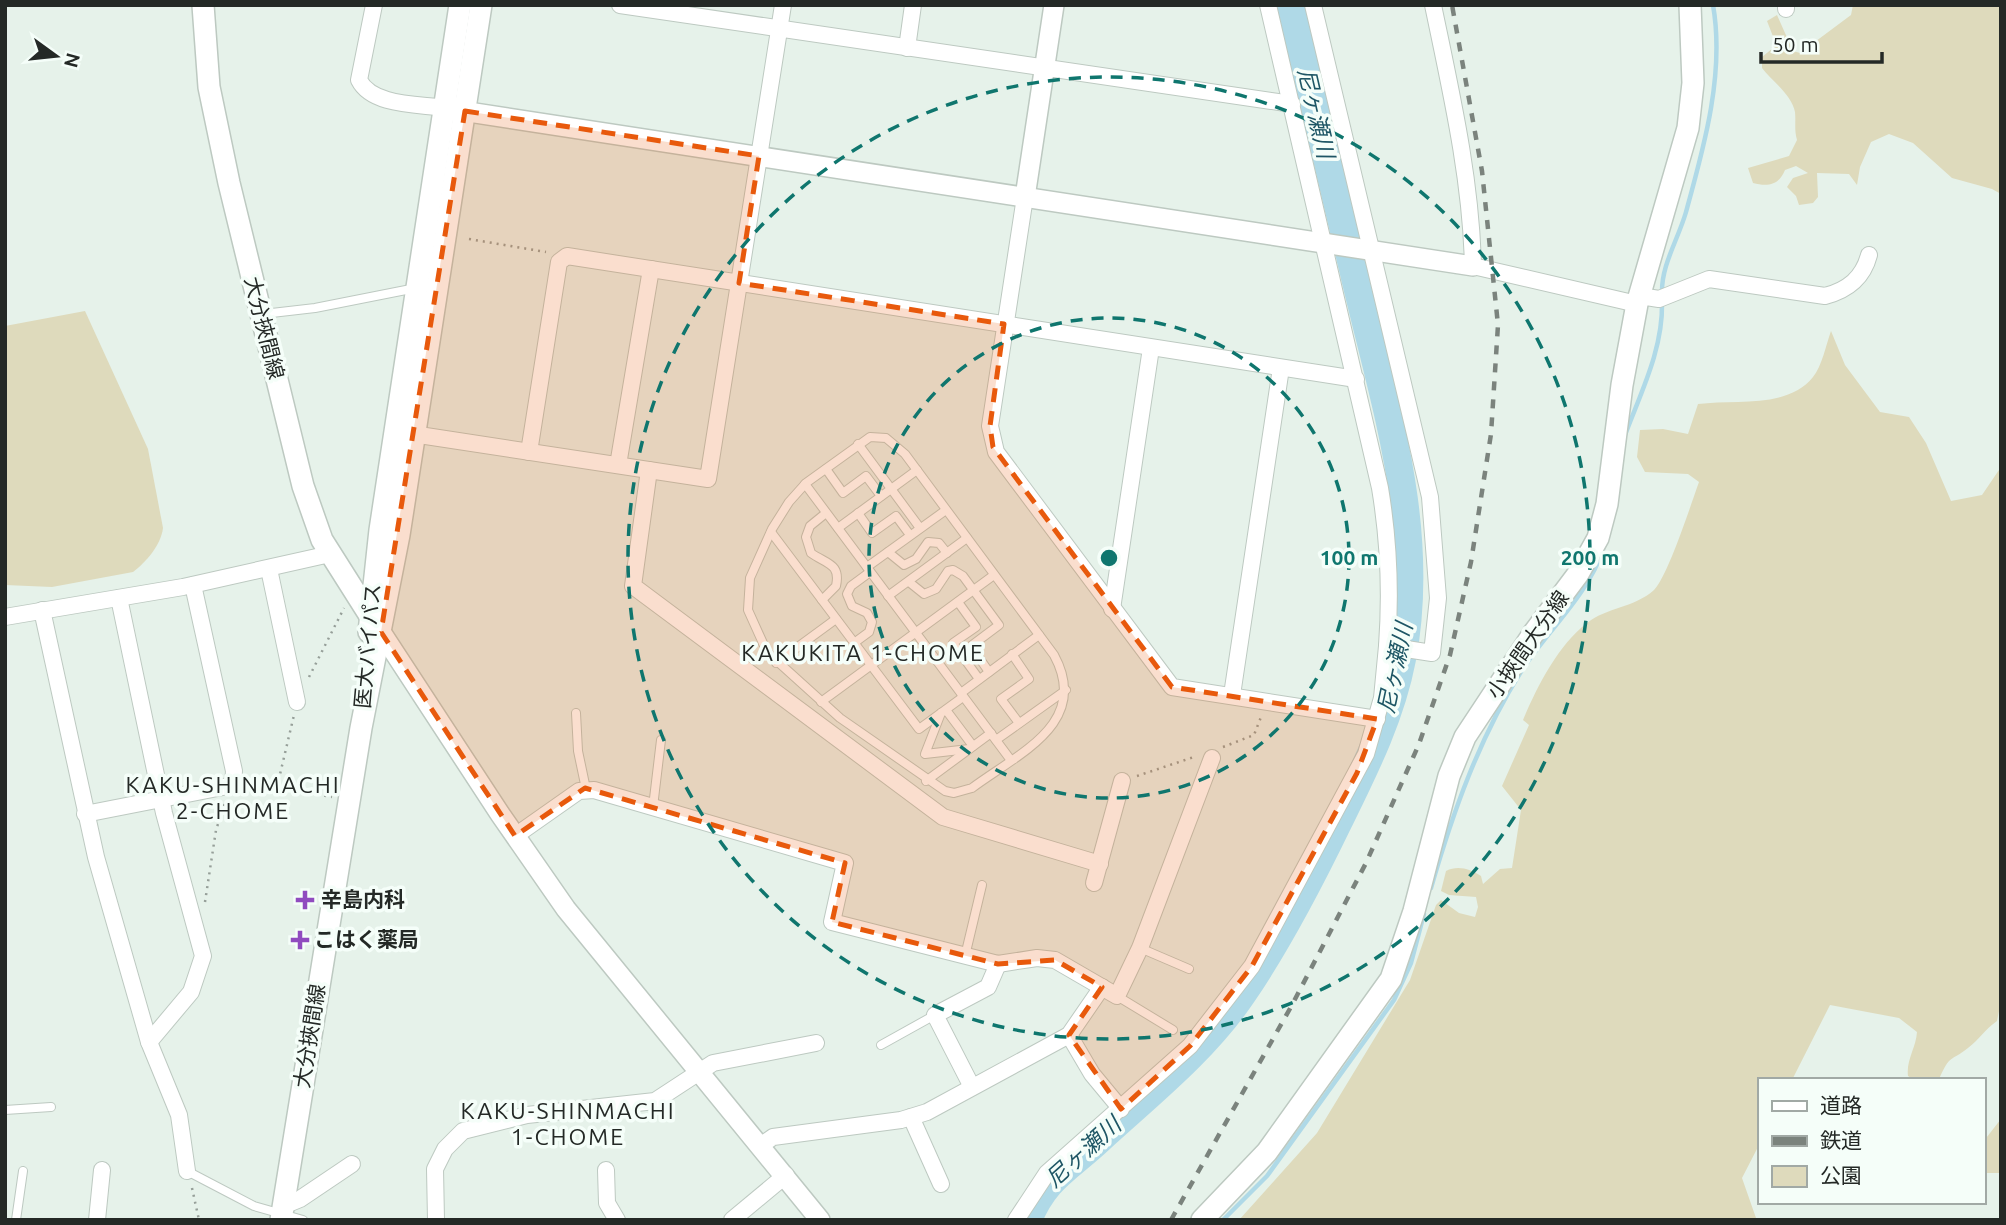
<svg xmlns="http://www.w3.org/2000/svg" width="2006" height="1225" font-family="Ubuntu,'Noto Sans JP',sans-serif">
<style>
.green{fill:#dedabc}
.lines{fill:none;stroke-linecap:round;stroke-linejoin:round}
.stream{stroke:#afd9e7;stroke-width:4.5}
.river{stroke:#afd9e7;stroke-width:28}
.service-casing{stroke:#bdc9c1;stroke-width:10}
.minor-casing{stroke:#bdc9c1;stroke-width:18}
.tertiary-casing{stroke:#bdc9c1;stroke-width:22}
.secondary-casing{stroke:#bdc9c1;stroke-width:24}
.path{stroke:#969f99;stroke-width:2.5;stroke-dasharray:2 5;stroke-linecap:butt}
.service{stroke:#fff;stroke-width:8}
.minor{stroke:#fff;stroke-width:16}
.tertiary{stroke:#fff;stroke-width:19}
.secondary{stroke:#fff;stroke-width:21}
.rail{stroke:#7b837d;stroke-width:4.5;stroke-dasharray:9 9;stroke-linecap:butt}
.marked{fill:#e8590c;fill-opacity:0.2;stroke:#e8590c;stroke-width:5;stroke-dasharray:14 9;stroke-linejoin:round}
.ring{fill:none;stroke:#0f766e;stroke-width:3.5;stroke-dasharray:12 9}
.poi-dot{fill:#904bbf;stroke:#f5fef9;stroke-width:2.5}
.labels{text-anchor:middle;stroke-width:7;stroke-linejoin:round;paint-order:stroke}
.street-label{font-size:21px;fill:#242926;stroke:#f5fef9}
.poi-label{font-size:21px;font-weight:bold;fill:#242926;stroke:#f5fef9;text-anchor:start}
.water-label{font-size:23px;font-style:italic;fill:#1e5665;stroke:#f5fef9}
.neighbourhood-label{font-size:23px;letter-spacing:2px;fill:#242926;stroke:#f5fef9}
.centre{fill:#0f766e;stroke:#f5fef9;stroke-width:3.5}
.ring-label{font-size:21px;text-anchor:middle;font-weight:bold;fill:#0f766e;stroke:#f5fef9;stroke-width:7;stroke-linejoin:round;paint-order:stroke}
</style>
<rect width="100%" height="100%" fill="#e6f2ea"/>
<!-- green -->
<g class="green">
<path d="M1853 5H2001V194L1992 189 1952 178 1913 143 1889 134 1871 142 1860 167 1857 185 1849 174 1817 173 1818 197 1813 203 1799 205 1796 196 1787 187 1793 178 1808 173 1796 166 1785 170C1779 185 1768 187 1753 183L1748 168 1789 156 1797 140C1794 130 1796 122 1795 112 1792 95 1772 81 1762 68V57L1773 48 1774 39 1767 21 1777 15 1793 51 1800 53 1851 15Z"/>
<path d="M85 311 148 449 163 528C161 545 146 562 133 572L52 587 5 585V326Z"/>
<path d="M1831 331 1845 365 1880 412 1909 417 1926 443 1951 501 1982 495 2001 467V1001L1997 1021C1985 1029 1979 1040 1968 1048 1949 1063 1951 1053 1939 1079L1914 1080 1908 1076C1906 1060 1916 1048 1917 1032L1899 1018 1830 1005 1792 1080H1759V1145L1742 1178 1756 1218 1761 1220H1239L1317 1133 1410 980 1436 905 1441 900 1459 913 1475 917 1478 907 1476 897 1449 895 1441 891 1446 871C1458 865 1470 869 1481 876L1483 884 1500 869 1512 868 1521 810 1502 786 1529 725 1523 720C1537 687 1558 645 1587 623 1607 607 1634 608 1654 590 1668 576 1691 504 1699 482L1688 474 1645 472 1637 457 1640 430 1663 429 1688 434 1698 404C1734 399 1788 409 1813 377 1822 366 1826 345 1831 331Z"/>
<polygon points="2001,1119 2001,1173 1983,1173 1983,1142"/>
</g>
<g class="lines">
<!-- stream -->
<g class="stream">
<path d="M1662 294C1661 265 1678 240 1686 212 1704 147 1725 73 1713 5"/>
<path d="M1625 435C1641 392 1663 349 1662 303"/>
<path d="M1431 888C1453 812 1479 738 1522 670 1548 630 1587 596 1603 550"/>
<polyline points="1223,1220 1267,1176 1394,1000 1411,963 1424,914"/>
</g>
<!-- river -->
<path class="river" d="M1028 1220C1045 1178 1068 1169 1099 1140 1148 1095 1204 1051 1242 995 1279 941 1309 883 1338 823 1364 770 1391 717 1402 659 1426 533 1387 412 1358 290 1335 196 1313 100 1291 5"/>
<!-- service casing -->
<g class="service-casing">
<g id="service">
<polyline points="263,314 315,308 416,288"/>
<path d="M870 437 886 438 905 454 1054 655C1091 723 1019 753 972 788L954 793 945 791 840 718 767 652 748 610 750 578 772 529 789 502 806 483Z"/>
<polyline points="858,444 920,528"/>
<polyline points="826,469 843,493 866,476 881,496"/>
<polyline points="805,484 1010,759"/>
<polyline points="858,513 872,533 896,516 910,535"/>
<polyline points="838,528 917,470"/>
<polyline points="771,532 919,729 963,697"/>
<polyline points="888,552 904,565 916,559 928,542 939,543 947,553"/>
<polyline points="867,567 946,510"/>
<polyline points="909,582 924,594 936,589 948,571 953,570 963,576 999,625 971,646 989,672"/>
<polyline points="888,596 967,538"/>
<path d="M822 600 836 586C841 563 826 564 811 553L806 537 810 526 826 513"/>
<polyline points="958,602 976,627 953,643 979,679"/>
<polyline points="854,643 869,632 872,622 867,613 852,606 847,594 851,586 870,572"/>
<polyline points="1012,654 1029,679 1001,699 1019,723"/>
<polyline points="776,663 836,619"/>
<polyline points="961,693 1039,635"/>
<polyline points="821,702 994,575"/>
<polyline points="946,710 973,746"/>
<polyline points="576,713 578,751 586,789"/>
<polyline points="941,713 925,754 969,749"/>
<polyline points="996,740 1066,690"/>
<polyline points="926,781 991,733"/>
<polyline points="653,807 661,740"/>
<polyline points="1140,948 1189,969"/>
<polyline points="965,956 982,885"/>
<polyline points="1117,996 1173,1030"/>
<polyline points="881,1045 935,1015"/>
<polyline points="5,1110 51,1107"/>
<polyline points="187,1171 254,1206 303,1220"/>
<polyline points="16,1220 23,1171"/>
</g>
</g>
<!-- minor casing -->
<g class="minor-casing">
<g id="minor">
<path d="M374 5 359 80C372 106 418 104 444 108"/>
<polyline points="620,5 1292,104"/>
<path d="M1268 5 1380 488C1389 542 1391 591 1387 646L1432 653 1438 598 1430 497 1313 5"/>
<path d="M1433 5C1451 92 1471 178 1473 266L1637 304"/>
<polyline points="1786,5 1786,9"/>
<polyline points="907,48 913,5"/>
<polyline points="1025,197 990,426 996,452 1172,687 1377,719"/>
<path d="M1640 296 1659 299 1709 279 1825 296C1848 290 1863 278 1869 255"/>
<polyline points="406,433 708,479 783,5"/>
<polyline points="529,452 559,262 567,256 1356,379"/>
<polyline points="618,465 651,269"/>
<polyline points="649,470 633,586 943,817 1100,864"/>
<polyline points="269,569 297,702"/>
<polyline points="119,598 164,813 203,956 191,992 149,1042"/>
<polyline points="1112,609 1151,348"/>
<polyline points="42,610 96,857 149,1042 179,1115 187,1171"/>
<polyline points="5,617 183,587 330,554"/>
<polyline points="1232,695 1281,368"/>
<polyline points="85,814 233,785 234,771 193,585"/>
<polyline points="515,836 579,791 594,790 845,863 832,922 998,964 1037,958 1055,960 1117,996 1140,948 1212,758"/>
<polyline points="1094,883 1122,781"/>
<polyline points="1069,1035 1092,1074 1121,1109"/>
<polyline points="972,1087 935,1015 988,987 998,964"/>
<polyline points="911,1117 941,1184"/>
<polyline points="760,1146 773,1137 901,1120 927,1112 1069,1035 1102,987"/>
<polyline points="606,1170 607,1203 617,1220"/>
<polyline points="283,1206 300,1199 352,1164"/>
<polyline points="97,1220 102,1170"/>
<polyline points="436,1220 435,1169 445,1149 463,1131 527,1115 655,1101 713,1063 816,1043"/>
<polyline points="732,1220 786,1175"/>
<polyline points="1016,1220 1047,1173 1190,1046 1252,966 1366,754 1382,698 1387,646"/>
</g>
</g>
<!-- tertiary casing -->
<g class="tertiary-casing">
<g id="tertiary">
<polyline points="449,109 1473,266"/>
<polyline points="1025,197 1054,5"/>
<polyline points="381,632 500,814 566,909 820,1220"/>
</g>
</g>
<!-- secondary casing -->
<g class="secondary-casing">
<g id="secondary">
<polyline points="203,5 209,87 229,183 303,486 322,540 372,619"/>
<polyline points="369,632 380,530 460,5"/>
<polyline points="281,1220 361,728 399,535 481,5"/>
<polyline points="1202,1220 1267,1152 1391,979 1414,911 1449,776 1465,737 1533,634 1578,574 1598,538 1607,504 1622,385 1637,304 1688,128 1693,83 1690,5"/>
</g>
</g>
<!-- path -->
<g class="path">
<polyline points="469,239 546,252"/>
<polyline points="309,677 344,608"/>
<polyline points="1223,747 1254,735 1261,717"/>
<polyline points="1137,776 1194,757"/>
<polyline points="248,786 277,787 332,797"/>
<polyline points="277,787 294,715"/>
<polyline points="205,902 216,830 225,803"/>
<polyline points="192,1188 199,1220"/>
</g>
<!-- service -->
<use href="#service" class="service"/>
<!-- minor -->
<use href="#minor" class="minor"/>
<!-- tertiary -->
<use href="#tertiary" class="tertiary"/>
<!-- secondary -->
<use href="#secondary" class="secondary"/>
<!-- rail -->
<polyline class="rail" points="1171,1220 1292,1005 1366,863 1419,744 1450,655 1471,562 1491,434 1498,325 1482,171 1452,5"/>
</g>
<!-- marked area -->
<path class="marked" d="M465 111 759 156 739 283 1004 324 990 426 993 447 1172 687 1377 719 1357 773 1252 966 1190 1046 1121 1109 1069 1035 1102 987 1055 960 998 964 832 922 845 863 585 788 515 836 381 632Z"/>
<!-- distance rings -->
<g class="ring">
<circle cx="1109" cy="558" r="240"/>
<circle cx="1109" cy="558" r="481"/>
</g>
<!-- markers -->
<g class="poi-dot">
<path d="M301.5 889.5h7v7h7v7h-7v7h-7v-7h-7v-7h7z"/>
<path d="M296.5 929.5h7v7h7v7h-7v7h-7v-7h-7v-7h7z"/>
</g>
<g class="labels">
<!-- street labels -->
<g class="street-label">
<text transform="translate(264 328) rotate(76)" y="7">大分挾間線</text>
<text transform="translate(1528 645) rotate(-55)" y="7">小挾間大分線</text>
<text transform="translate(368 646) rotate(-85)" y="7">医大バイパス</text>
<text transform="translate(310 1036) rotate(-81)" y="7">大分挾間線</text>
</g>
<!-- poi labels -->
<g class="poi-label">
<text x="321" y="907">辛島内科</text>
<text x="314" y="947">こはく薬局</text>
</g>
<!-- water labels -->
<g class="water-label">
<text transform="translate(1316 113) rotate(77)" y="8">尼ヶ瀬川</text>
<text transform="translate(1395 668) rotate(-78)" y="8">尼ヶ瀬川</text>
<text transform="translate(1083 1152) rotate(-42)" y="8">尼ヶ瀬川</text>
</g>
<!-- neighbourhood labels -->
<g class="neighbourhood-label">
<text x="863" y="661">KAKUKITA 1-CHOME</text>
<text x="233" y="793">KAKU-SHINMACHI<tspan x="233" dy="26">2-CHOME</tspan></text>
<text x="568" y="1119">KAKU-SHINMACHI<tspan x="568" dy="26">1-CHOME</tspan></text>
</g>
</g>
<circle cx="1109" cy="558" r="10" class="centre"/>
<g class="ring-label">
<text x="1349" y="565">100 m</text>
<text x="1590" y="565">200 m</text>
</g>
<!-- border -->
<rect width="2006" height="1225" fill="none" stroke="#242926" stroke-width="14"/>
<!-- legend -->
<rect x="1758" y="1078" width="228" height="126" fill="#f5fef9" stroke="#a1a9a5" stroke-width="2"/>
<rect x="1772" y="1101" width="35" height="10" fill="#ffffff" stroke="#a1a9a5" stroke-width="2"/>
<text x="1820" y="1113" font-size="21" fill="#242926">道路</text>
<rect x="1772" y="1136" width="35" height="10" fill="#7b837d" stroke="#a1a9a5" stroke-width="2"/>
<text x="1820" y="1148" font-size="21" fill="#242926">鉄道</text>
<rect x="1772" y="1166" width="35" height="21" fill="#dedabc" stroke="#a1a9a5" stroke-width="2"/>
<text x="1820" y="1183" font-size="21" fill="#242926">公園</text>
<!-- north arrow -->
<g transform="translate(56 56) rotate(105)" stroke="#f5fef9" stroke-width="5" paint-order="stroke">
<path d="M0-5L12 26L0 18L-12 26Z" fill="#242926"/>
<text y="-10" font-size="19" font-weight="bold" text-anchor="middle" fill="#242926">N</text>
</g>
<!-- scale -->
<path d="M1761 52v10h121v-10" fill="none" stroke="#242926" stroke-width="3.5"/>
<text x="1772" y="52" font-size="21" fill="#242926" stroke="#f5fef9" stroke-width="5" paint-order="stroke">50 m</text>
</svg>
